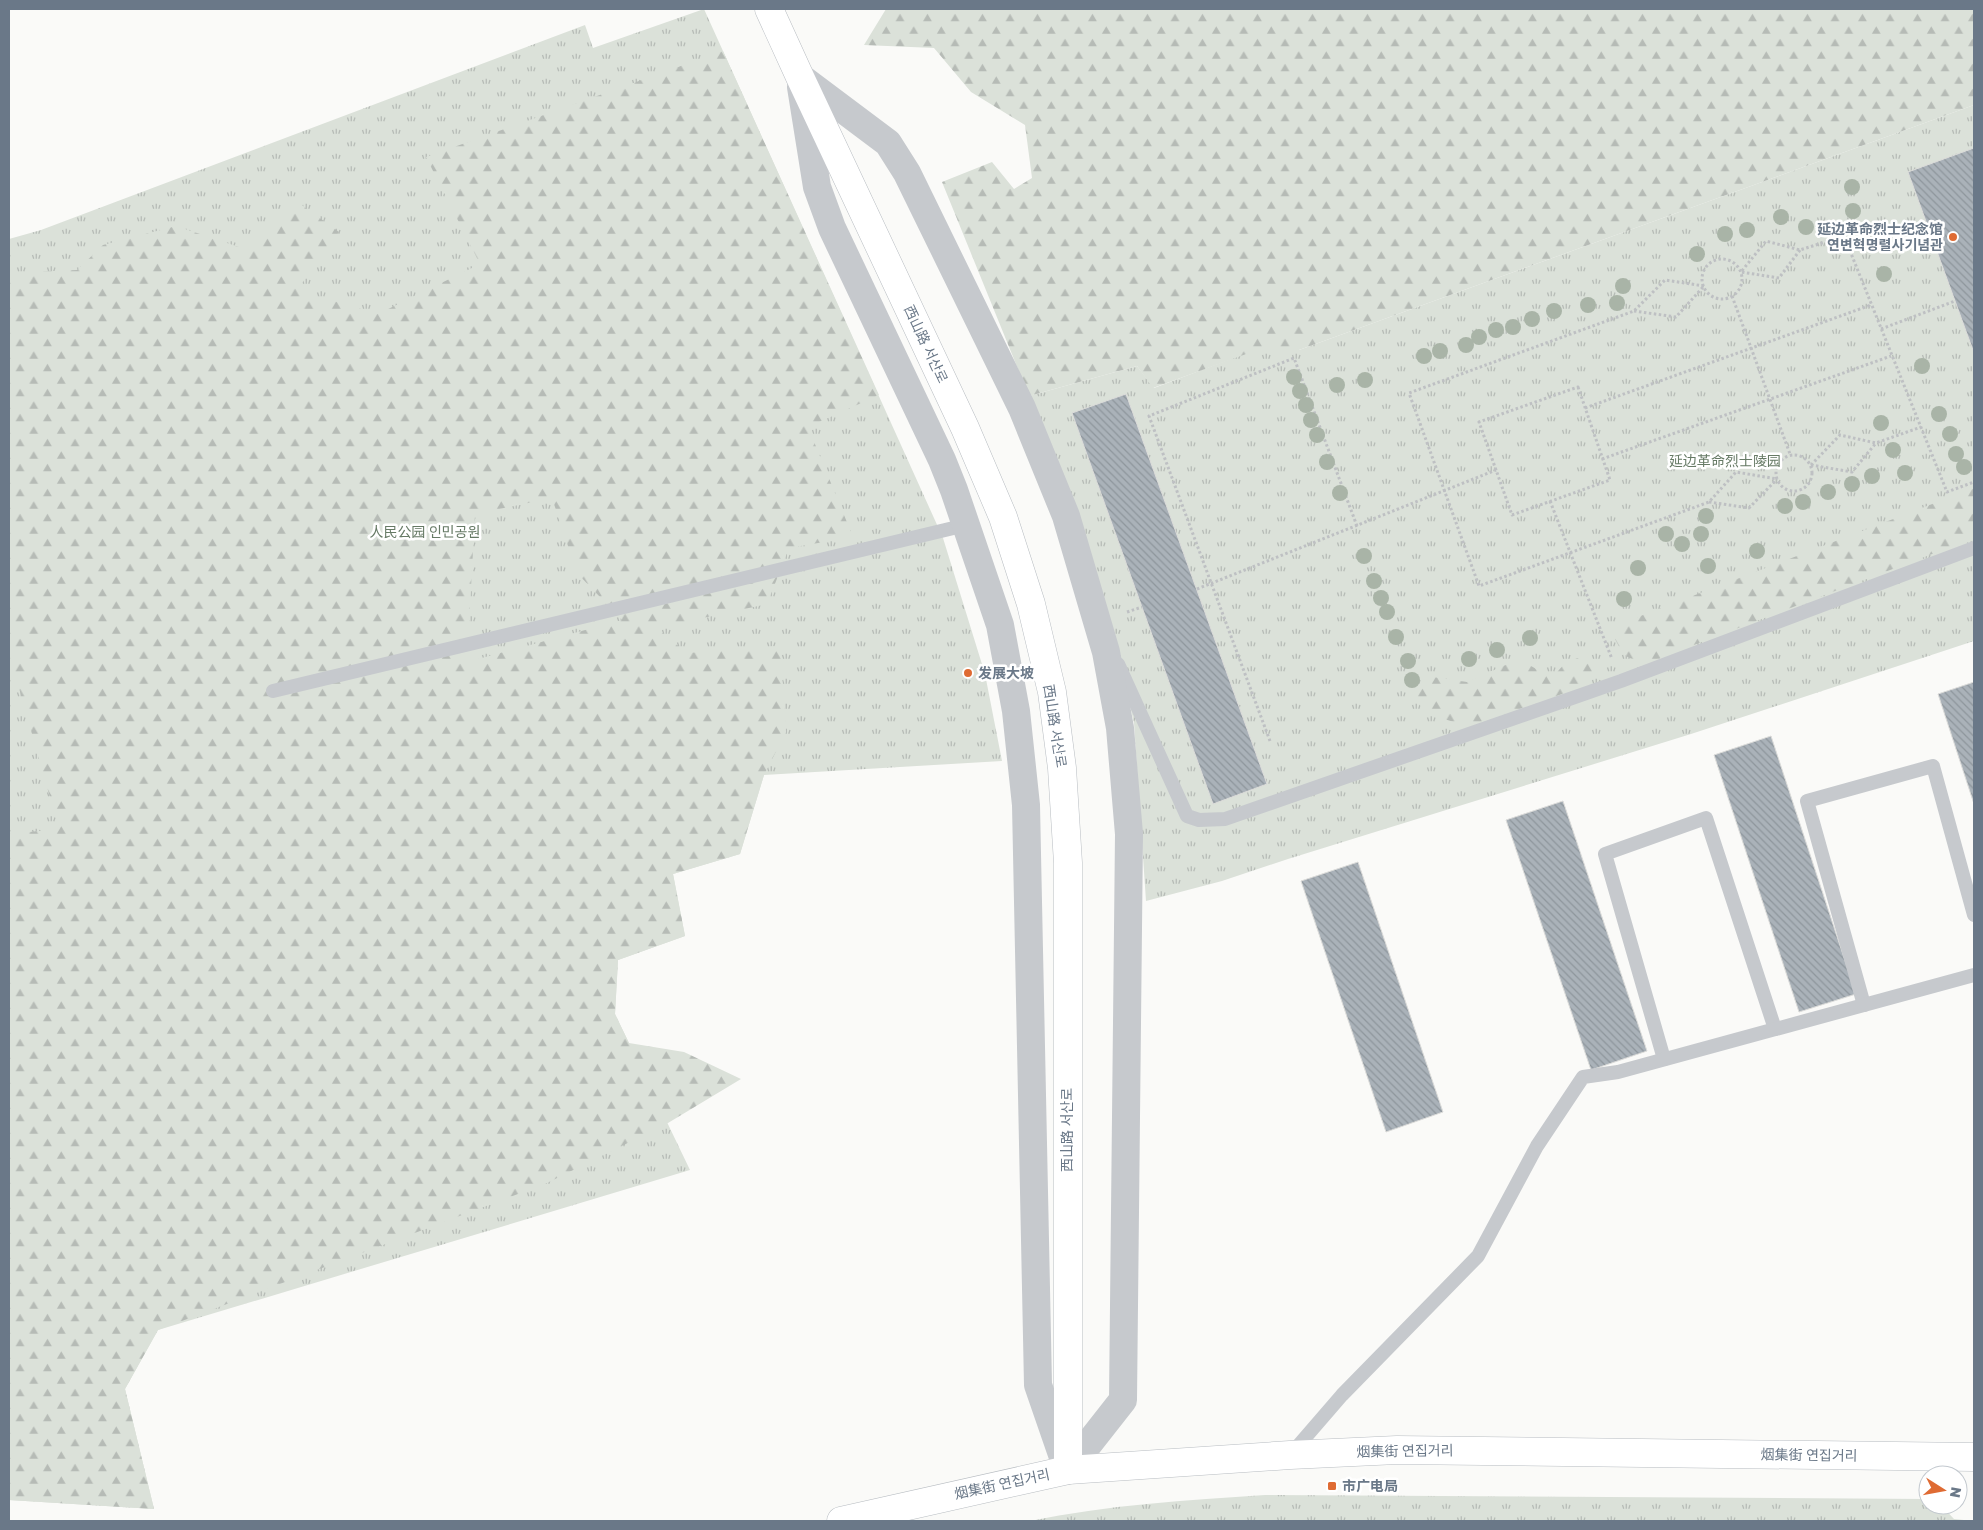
<svg xmlns="http://www.w3.org/2000/svg" width="1983" height="1530" font-family="'Golos Text','Noto Sans SC','Noto Sans KR',sans-serif">
<style>
.grass{fill:url(#grass-tufts)}
.forest{fill:url(#forest-firs);fill-rule:evenodd}
.building{fill:url(#building-back-hatch);stroke:#dcdcda}
.lines{fill:none;stroke-linecap:round;stroke-linejoin:round}
.secondary-casing{stroke:#b8bdc2;stroke-width:29}
.path{stroke:#bec0c3;stroke-width:3;stroke-dasharray:2.5 2.5;stroke-linecap:butt}
.lane{stroke:#c6c9cd;stroke-width:14}
.street{stroke:#c6c9cd;stroke-width:28}
.secondary{stroke:#fff;stroke-width:28}
.tree{fill:#a9b4a7}
.poi-dot{fill:#df6b33;stroke:#fff;stroke-width:2}
.labels{text-anchor:middle;stroke-width:5;stroke-linejoin:round;paint-order:stroke}
.poi-label{font-size:14px;font-weight:bold;fill:#6a7888;stroke:#fff;text-anchor:start}
.street-label{font-size:14px;fill:#6a7888;stroke:#fff}
.park-label{font-size:14px;fill:#667a65;stroke:#fff}
</style>
<defs>
<pattern id="grass-tufts" width="24" height="20" patternUnits="userSpaceOnUse" patternTransform="scale(1.25)"><rect width="24" height="20" fill="#dbe1d9"/><path d="M3 7l-1-3M5 7V3M7 7l1-3M15 17l-1-3M17 17v-4M19 17l1-3" fill="none" stroke="#b6bbb6"/></pattern>
<pattern id="forest-firs" width="22" height="20" patternUnits="userSpaceOnUse" patternTransform="scale(1.25)"><rect width="22" height="20" fill="#dbe1d9"/><path d="M5 1l3.5 6h-7zM16 11l3.5 6h-7z" fill="#b6bbb6"/></pattern>
<pattern id="building-back-hatch" width="6" height="6" patternUnits="userSpaceOnUse" patternTransform="scale(1.25)"><rect width="6" height="6" fill="#aab2b9"/><path d="M-1 5l2 2M0 0l6 6M5-1l2 2" fill="none" stroke="#8e969c"/></pattern>
</defs>
<rect width="100%" height="100%" fill="#fafaf8"/>
<!-- grass -->
<g class="grass">
<polygon points="704,9 943,538 985,674 1002,761 764,775 740,854 673,874 685,936 618,960 615,1014 690,1170 158,1330 125,1389 154,1509 9,1500 9,239 41,230 585,25 593,48"/>
<polygon points="1974,105 1974,641 1691,734 1288,859 1222,881 1146,901 1134,723 1117,650 1029,396 1137,366 1154,388 1257,349 1299,350"/>
<path d="M1265 1495 1928 1499V1505H1941L1954 1519 1974 1521H1030C1107 1505 1187 1500 1265 1495Z"/>
</g>
<!-- forest -->
<g class="forest">
<polygon points="886,9 1974,9 1974,105 1299,350 1257,350 1153,388 1137,366 1029,396 942,182 992,162 1014,189 1032,178 1025,125 971,92 934,48 864,45"/>
<path d="M723 51 879 395 808 427 853 537 789 548 767 604 656 628 687 653 780 646 786 732 764 775 740 854 673 874 685 936 618 960 615 1014 629 1043 684 1052 741 1079 668 1123 547 1183 158 1330 125 1389 154 1509 9 1500V834L59 829 9 653V273L77 270 103 245 176 226 245 249 295 200 339 232 297 290 378 314 480 264 426 157ZM552 498 577 573 622 620 467 662 475 514Z"/>
<path d="M1974 488V538L1652 661C1621 662 1623 652 1609 628Z"/>
<polygon points="1588,654 1593,672 1590,684 1469,727 1423,712 1415,693 1426,676 1467,682 1519,659 1552,678 1565,663"/>
</g>
<!-- building -->
<g class="building">
<polygon points="1974,148 1974,353 1908,172"/>
<polygon points="1126,394 1267,784 1213,804 1072,413"/>
<polygon points="1974,682 1974,804 1938,694"/>
<polygon points="1771,736 1856,994 1799,1012 1714,755"/>
<polygon points="1563,801 1647,1051 1591,1070 1506,820"/>
<polygon points="1358,862 1443,1112 1386,1132 1301,881"/>
</g>
<g class="lines">
<!-- secondary casing -->
<g class="secondary-casing">
<g id="secondary">
<polyline points="769,9 800,77 965,428 1003,517 1031,604 1052,692 1062,768 1068,863 1068,1470"/>
<polyline points="841,1521 1068,1470 1290,1455 1397,1450 1974,1457"/>
</g>
</g>
<!-- path -->
<g class="path">
<polyline points="1800,250 1779,278 1741,272 1766,241 1800,250 1844,236 1947,492 1974,482"/>
<circle cx="1722" cy="279" r="20"/>
<polyline points="1704,286 1665,280 1634,311 1409,393 1479,586 1709,502 1736,472 1777,479"/>
<polyline points="1732,296 1790,454"/>
<polyline points="1634,311 1676,317 1704,286"/>
<polyline points="1881,329 1955,301"/>
<polygon points="1578,387 1610,480 1512,515 1479,422"/>
<polyline points="1585,408 1871,305"/>
<circle cx="1794" cy="473" r="18"/>
<polyline points="1602,459 1891,356"/>
<polyline points="1811,465 1840,435 1876,443 1921,427"/>
<polyline points="1811,465 1852,472 1876,443"/>
<polyline points="1550,501 1612,659"/>
<polyline points="1709,502 1749,508 1777,479"/>
<polyline points="1197,589 1496,470"/>
<polyline points="1127,612 1142,607"/>
<polyline points="1270,741 1149,416 1294,358 1357,526"/>
</g>
<!-- lane -->
<g class="lane">
<polyline points="1118,664 1187,816 1199,820 1225,819 1621,681 1974,548"/>
<polyline points="273,691 966,525"/>
<polyline points="1864,1005 1807,801 1933,766 1974,915"/>
<polyline points="1664,1059 1605,854 1706,818 1775,1029"/>
<polyline points="1291,1454 1342,1395 1478,1256 1537,1146 1583,1077 1618,1072 1974,975"/>
</g>
<!-- street -->
<g class="street">
<polyline points="800,77 888,143 907,173 1022,408 1066,516 1106,652 1120,728 1129,834 1123,1400 1068,1470"/>
<polyline points="801,87 817,187 832,228 942,460 954,490 1000,625 1016,711 1026,805 1038,1385 1066,1466"/>
</g>
<!-- secondary -->
<use href="#secondary" class="secondary"/>
</g>
<!-- trees -->
<g class="tree">
<circle cx="1852" cy="187" r="8"/>
<circle cx="1853" cy="211" r="8"/>
<circle cx="1781" cy="217" r="8"/>
<circle cx="1806" cy="227" r="8"/>
<circle cx="1747" cy="230" r="8"/>
<circle cx="1867" cy="232" r="8"/>
<circle cx="1725" cy="234" r="8"/>
<circle cx="1697" cy="254" r="8"/>
<circle cx="1884" cy="274" r="8"/>
<circle cx="1623" cy="286" r="8"/>
<circle cx="1617" cy="303" r="8"/>
<circle cx="1588" cy="305" r="8"/>
<circle cx="1554" cy="311" r="8"/>
<circle cx="1532" cy="319" r="8"/>
<circle cx="1513" cy="327" r="8"/>
<circle cx="1496" cy="330" r="8"/>
<circle cx="1479" cy="337" r="8"/>
<circle cx="1466" cy="345" r="8"/>
<circle cx="1440" cy="351" r="8"/>
<circle cx="1424" cy="356" r="8"/>
<circle cx="1922" cy="366" r="8"/>
<circle cx="1294" cy="377" r="8"/>
<circle cx="1365" cy="380" r="8"/>
<circle cx="1337" cy="385" r="8"/>
<circle cx="1300" cy="391" r="8"/>
<circle cx="1306" cy="405" r="8"/>
<circle cx="1939" cy="414" r="8"/>
<circle cx="1311" cy="420" r="8"/>
<circle cx="1881" cy="423" r="8"/>
<circle cx="1950" cy="434" r="8"/>
<circle cx="1317" cy="435" r="8"/>
<circle cx="1893" cy="450" r="8"/>
<circle cx="1956" cy="454" r="8"/>
<circle cx="1327" cy="462" r="8"/>
<circle cx="1964" cy="467" r="8"/>
<circle cx="1905" cy="473" r="8"/>
<circle cx="1872" cy="476" r="8"/>
<circle cx="1852" cy="484" r="8"/>
<circle cx="1828" cy="492" r="8"/>
<circle cx="1340" cy="493" r="8"/>
<circle cx="1803" cy="502" r="8"/>
<circle cx="1785" cy="506" r="8"/>
<circle cx="1706" cy="516" r="8"/>
<circle cx="1666" cy="534" r="8"/>
<circle cx="1701" cy="534" r="8"/>
<circle cx="1682" cy="544" r="8"/>
<circle cx="1757" cy="551" r="8"/>
<circle cx="1364" cy="556" r="8"/>
<circle cx="1708" cy="566" r="8"/>
<circle cx="1638" cy="568" r="8"/>
<circle cx="1374" cy="581" r="8"/>
<circle cx="1381" cy="598" r="8"/>
<circle cx="1624" cy="599" r="8"/>
<circle cx="1387" cy="612" r="8"/>
<circle cx="1396" cy="637" r="8"/>
<circle cx="1530" cy="638" r="8"/>
<circle cx="1497" cy="650" r="8"/>
<circle cx="1469" cy="659" r="8"/>
<circle cx="1408" cy="661" r="8"/>
<circle cx="1412" cy="680" r="8"/>
</g>
<!-- markers -->
<g class="poi-dot">
<circle cx="1953" cy="237" r="5"/>
<circle cx="968" cy="673" r="5"/>
<rect x="1327" y="1481" width="10" height="10" rx="2.5"/>
</g>
<g class="labels">
<!-- poi labels -->
<g class="poi-label">
<text x="1943" y="234" text-anchor="end">延边革命烈士纪念馆<tspan x="1943" dy="16">연변혁명렬사기념관</tspan></text>
<text x="978" y="678">发展大坡</text>
<text x="1342" y="1491">市广电局</text>
</g>
<!-- street labels -->
<g class="street-label">
<text transform="translate(926 344) rotate(65)" y="5">西山路 서산로</text>
<text transform="translate(1055 726) rotate(81)" y="5">西山路 서산로</text>
<text transform="translate(1067 1130) rotate(-90)" y="5">西山路 서산로</text>
<text transform="translate(1405 1451) rotate(-1)" y="5">烟集街 연집거리</text>
<text transform="translate(1809 1455) rotate(1)" y="5">烟集街 연집거리</text>
<text transform="translate(1002 1484) rotate(-12)" y="5">烟集街 연집거리</text>
</g>
<!-- park labels -->
<g class="park-label">
<text x="1725" y="466">延边革命烈士陵园</text>
<text x="425" y="537">人民公园 인민공원</text>
</g>
</g>
<!-- border -->
<rect width="1983" height="1530" fill="none" stroke="#6a7888" stroke-width="20"/>
<!-- north arrow -->
<g transform="translate(1943 1490) rotate(101)"><circle r="24" fill="#ffffff" stroke="#c3c9cf"/>
<path d="M0-4L9 19L0 12L-9 19Z" fill="#df6b33"/>
<text y="-8" font-size="14" font-weight="bold" text-anchor="middle" fill="#6a7888">N</text>
</g>
</svg>
